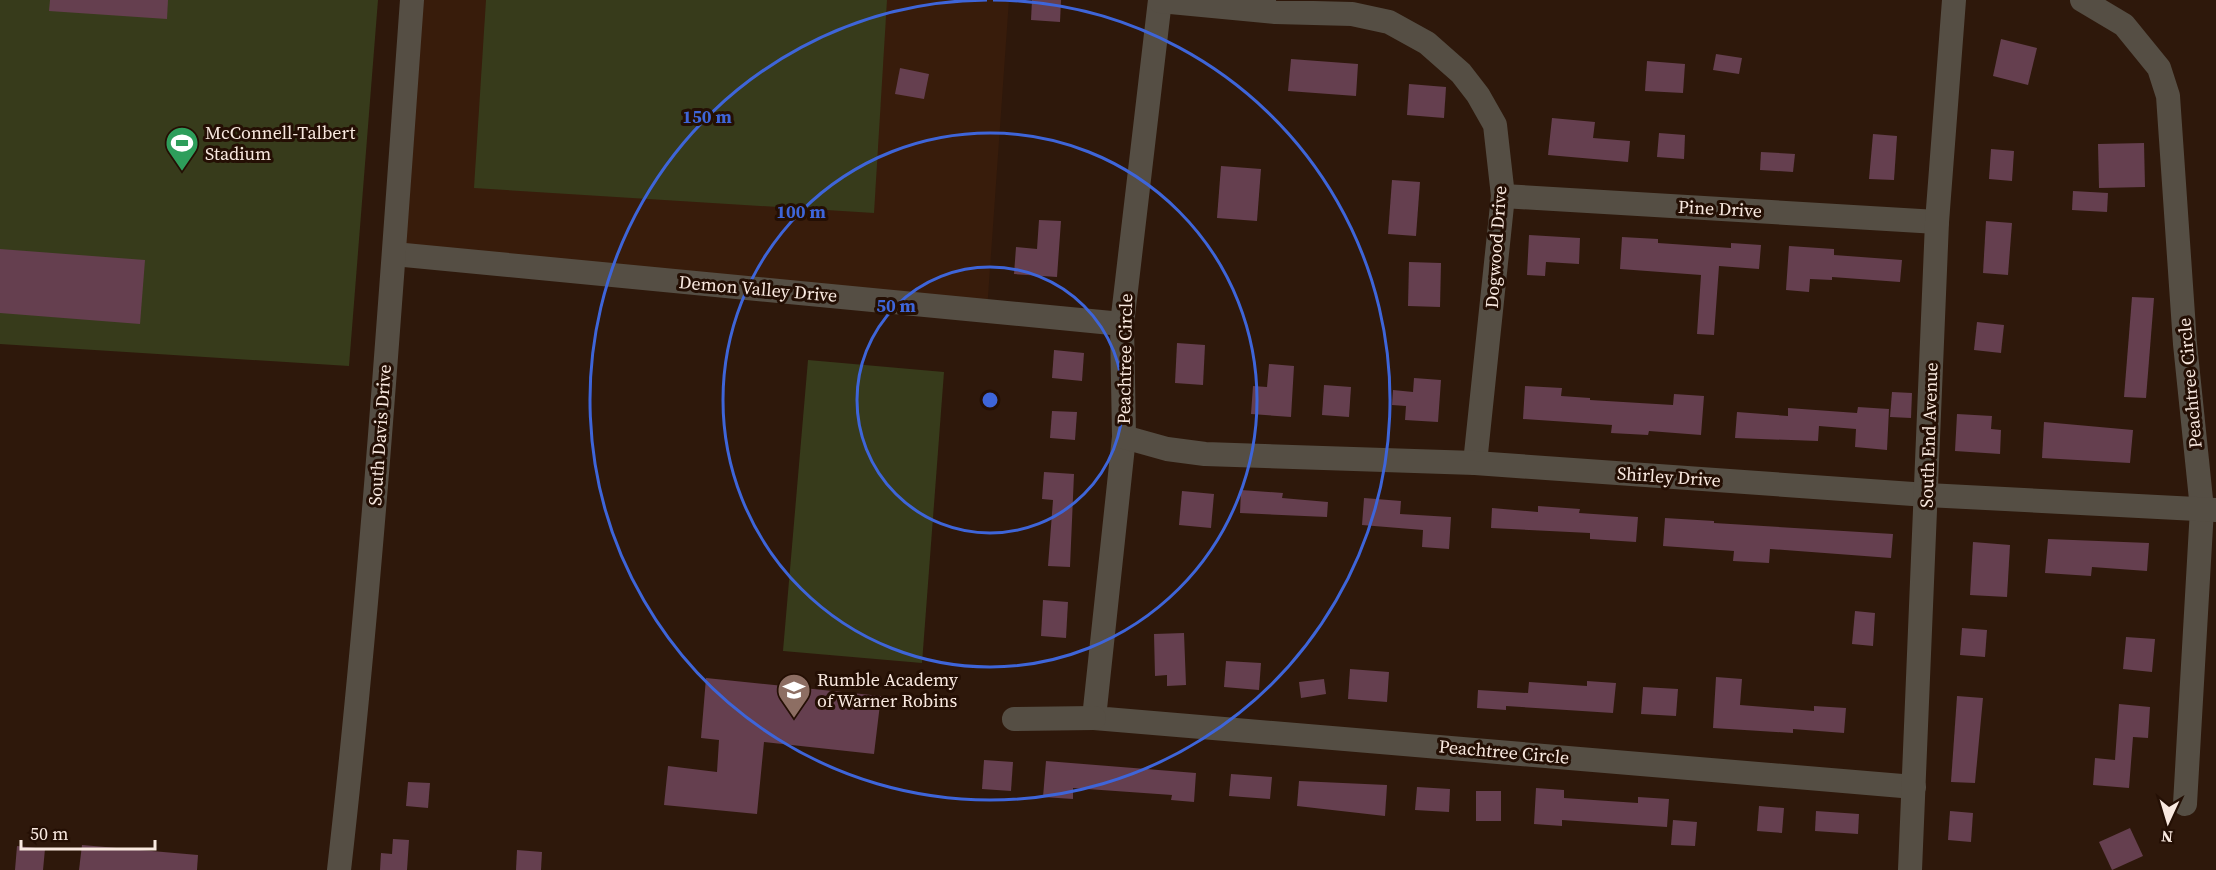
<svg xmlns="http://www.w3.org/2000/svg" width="2216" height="870" font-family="'Source Serif 4',serif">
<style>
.built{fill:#381c0b}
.grass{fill:#373b1b}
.building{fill:#653f4f}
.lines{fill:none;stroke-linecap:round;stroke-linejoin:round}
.minor{stroke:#554e44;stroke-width:24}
.ring{fill:none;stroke:#3e65d9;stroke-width:3}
.labels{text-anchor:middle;stroke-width:6;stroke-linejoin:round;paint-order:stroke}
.poi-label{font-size:18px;fill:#f9e9e0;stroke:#240f04;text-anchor:start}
.street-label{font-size:18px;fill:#f9e9e0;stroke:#240f04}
.centre{fill:#3e65d9;stroke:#240f04;stroke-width:3}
.ring-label{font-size:18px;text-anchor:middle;font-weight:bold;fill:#3e65d9;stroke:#240f04;stroke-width:6;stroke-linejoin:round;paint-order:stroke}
</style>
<rect width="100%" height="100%" fill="#2e180b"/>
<!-- built -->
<polygon class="built" points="408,0 1009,0 987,311 394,254"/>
<!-- grass -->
<g class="grass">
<polygon points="0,0 378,0 349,366 0,344"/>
<polygon points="486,0 887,0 874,213 474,188"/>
<polygon points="808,360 944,372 922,663 783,651"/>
</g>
<!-- building -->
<g class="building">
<polygon points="50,0 168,0 167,19 49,11"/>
<polygon points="1032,0 1061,0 1060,22 1031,20"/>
<polygon points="2001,39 2037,48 2028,85 1993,76"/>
<polygon points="1716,54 1742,58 1739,74 1713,70"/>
<polygon points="1291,59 1358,64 1356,96 1288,91"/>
<polygon points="1647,61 1685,64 1683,93 1645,91"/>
<polygon points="900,68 929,74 924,99 895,94"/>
<polygon points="1409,84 1446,87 1444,118 1407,115"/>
<polygon points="1552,118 1595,122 1593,138 1630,141 1628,162 1548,155"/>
<polygon points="1659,133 1685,135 1684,159 1657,157"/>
<polygon points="1873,134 1897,136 1894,180 1869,179"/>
<polygon points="2144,143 2145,187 2099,188 2098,144"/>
<polygon points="1991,149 2014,151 2012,181 1989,179"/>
<polygon points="1761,152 1795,154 1793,172 1760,170"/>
<polygon points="1221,166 1261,169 1257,221 1217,218"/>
<polygon points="1392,180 1420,182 1416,236 1388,234"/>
<polygon points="2073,191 2108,193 2107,212 2072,210"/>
<polygon points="1039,220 1061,221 1057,277 1014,274 1016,247 1037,249"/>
<polygon points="1986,221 2012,223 2008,275 1983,273"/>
<polygon points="1529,235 1580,238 1579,264 1546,262 1545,276 1527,275"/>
<polygon points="1622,237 1658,239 1658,243 1731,248 1731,243 1761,245 1759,269 1719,266 1714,335 1697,334 1701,275 1620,269"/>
<polygon points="1789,246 1834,249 1834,255 1902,260 1900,282 1832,277 1832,280 1810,279 1809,292 1786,290"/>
<polygon points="0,249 145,260 140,324 0,313"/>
<polygon points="1409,262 1441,263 1440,307 1408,306"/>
<polygon points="2132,297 2154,298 2146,398 2124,397"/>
<polygon points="1977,322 2004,325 2001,353 1974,350"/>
<polygon points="1177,343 1205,345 1203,385 1175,383"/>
<polygon points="1054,350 1084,353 1082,381 1052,378"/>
<polygon points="1269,364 1294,366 1291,417 1251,414 1253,386 1267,387"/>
<polygon points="1414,378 1441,380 1438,422 1405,420 1406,406 1392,405 1393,390 1413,392"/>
<polygon points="1324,385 1351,387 1349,417 1322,415"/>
<polygon points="1525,386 1562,388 1561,396 1590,398 1590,400 1673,405 1674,394 1704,396 1701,435 1649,431 1648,435 1611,433 1612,425 1523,419"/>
<polygon points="1892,392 1912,393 1911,418 1890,417"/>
<polygon points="1858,407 1889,409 1887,450 1855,447 1856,429 1819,426 1818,441 1735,438 1737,412 1788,416 1788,408 1857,413"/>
<polygon points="1052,411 1077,412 1075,440 1050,438"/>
<polygon points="1957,414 1992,416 1991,429 2001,430 2000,454 1955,451"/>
<polygon points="2044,422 2133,430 2130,463 2042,458"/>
<polygon points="1044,472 1074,474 1070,567 1048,566 1053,500 1042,499"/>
<polygon points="1241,490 1283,493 1282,498 1328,502 1327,517 1240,513"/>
<polygon points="1182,491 1214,494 1211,528 1179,525"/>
<polygon points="1364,498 1401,501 1400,514 1451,517 1449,549 1422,547 1423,530 1362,525"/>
<polygon points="1538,506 1580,509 1579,513 1638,517 1636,542 1590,539 1590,533 1491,528 1492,508 1538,512"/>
<polygon points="1665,518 1714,521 1714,523 1893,534 1891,558 1770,549 1769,563 1733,561 1734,551 1663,546"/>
<polygon points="2048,539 2149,543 2147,571 2092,567 2091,576 2045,573"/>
<polygon points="1973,542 2010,545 2007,597 1970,595"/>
<polygon points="1043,600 1068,602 1066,638 1041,636"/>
<polygon points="1855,611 1875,613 1873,646 1852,644"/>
<polygon points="1962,628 1987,630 1985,657 1960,655"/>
<polygon points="1184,633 1186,685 1167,686 1167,675 1155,676 1154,634"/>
<polygon points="2126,637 2155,639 2152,672 2123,669"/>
<polygon points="1226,661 1261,663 1259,690 1224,687"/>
<polygon points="1350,669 1389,672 1387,702 1348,699"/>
<polygon points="1716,677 1742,679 1740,705 1814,711 1814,706 1846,708 1844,733 1793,729 1793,733 1713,728"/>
<polygon points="706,678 881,696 874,754 764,742 757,814 664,805 668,766 717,772 719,740 701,738"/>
<polygon points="1324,679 1326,694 1301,698 1299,682"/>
<polygon points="1587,681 1616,683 1613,713 1506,706 1506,710 1477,708 1478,690 1528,693 1529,682 1587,686"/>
<polygon points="1643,687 1678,689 1676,716 1641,714"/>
<polygon points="1957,696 1983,698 1975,783 1951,782"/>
<polygon points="2119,704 2150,707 2148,738 2133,737 2129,788 2093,785 2095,758 2115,760"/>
<polygon points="984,760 1013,762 1011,791 982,789"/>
<polygon points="1046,761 1196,773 1194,802 1171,800 1172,795 1073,788 1073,799 1043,797"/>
<polygon points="1231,774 1272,777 1270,799 1229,796"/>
<polygon points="1299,781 1387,785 1385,816 1297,806"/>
<polygon points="408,782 430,783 428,808 406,806"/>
<polygon points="1417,787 1450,789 1449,812 1415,810"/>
<polygon points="1536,788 1564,790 1564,798 1638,803 1638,797 1669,799 1667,827 1562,820 1562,826 1534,824"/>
<rect x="1476" y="791" width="25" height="30"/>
<polygon points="1759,806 1784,808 1782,833 1757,831"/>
<polygon points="1816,811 1859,814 1858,834 1815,831"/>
<polygon points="1950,811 1973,813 1971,842 1948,840"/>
<polygon points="1673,820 1697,822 1695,846 1671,845"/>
<polygon points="2130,828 2143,856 2112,870 2099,842"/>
<polygon points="393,839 409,840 407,870 380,870 381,853 392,854"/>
<polygon points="82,845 198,855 197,870 79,870"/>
<polygon points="17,846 45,849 43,870 15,870"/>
<polygon points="517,850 542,852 541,870 516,870"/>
</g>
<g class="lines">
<!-- minor -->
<g class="minor">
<polyline points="1160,0 1122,324 1124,437 1094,718 1914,787"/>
<polyline points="2082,0 2124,25 2159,68 2168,96 2185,344 2202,509 2185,804"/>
<polyline points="1160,1 1275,12 1352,14 1389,22 1427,43 1461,73 1478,95 1495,125 1503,196 1475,463"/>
<polyline points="1503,196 1937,222"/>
<polyline points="394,254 1122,324"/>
<polyline points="1124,437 1167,449 1205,454 1475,463 1927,495 2216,510"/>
<polyline points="1014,719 1094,718"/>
<path d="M339 870C372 581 391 290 412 0"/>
<polyline points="1910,870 1937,222 1954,0"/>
</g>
</g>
<!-- distance rings -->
<g class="ring">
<circle cx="990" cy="400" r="133"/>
<circle cx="990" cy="400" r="267"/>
<path d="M993 0A400 400 0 1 1 987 0"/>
</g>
<!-- icons -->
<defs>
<g id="stadium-pin" transform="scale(1.725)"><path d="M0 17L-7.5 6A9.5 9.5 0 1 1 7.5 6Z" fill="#2e9e5b" stroke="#240f04"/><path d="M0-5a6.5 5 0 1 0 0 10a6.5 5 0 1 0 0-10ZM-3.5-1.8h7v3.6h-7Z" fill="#fff"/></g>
<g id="school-pin" transform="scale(1.725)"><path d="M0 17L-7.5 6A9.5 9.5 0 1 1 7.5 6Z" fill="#8d6e63" stroke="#240f04"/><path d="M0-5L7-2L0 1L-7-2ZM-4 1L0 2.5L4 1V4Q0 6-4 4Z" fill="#fff"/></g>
</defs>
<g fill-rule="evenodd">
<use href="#stadium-pin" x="182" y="143"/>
<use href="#school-pin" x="794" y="690"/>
</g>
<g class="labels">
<!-- poi labels -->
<g class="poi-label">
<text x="205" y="139">McConnell-Talbert<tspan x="205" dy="21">Stadium</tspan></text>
<text x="817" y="686">Rumble Academy<tspan x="817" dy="21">of Warner Robins</tspan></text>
</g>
<!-- street labels -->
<g class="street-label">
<text transform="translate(1720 209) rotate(3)" y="6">Pine Drive</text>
<text transform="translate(1496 247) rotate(-86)" y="6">Dogwood Drive</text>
<text transform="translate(758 289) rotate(5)" y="6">Demon Valley Drive</text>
<text transform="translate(1125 359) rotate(-89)" y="6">Peachtree Circle</text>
<text transform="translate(2190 383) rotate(-95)" y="6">Peachtree Circle</text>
<text transform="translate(380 435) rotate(-86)" y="6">South Davis Drive</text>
<text transform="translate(1929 435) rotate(-88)" y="6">South End Avenue</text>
<text transform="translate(1669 477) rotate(4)" y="6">Shirley Drive</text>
<text transform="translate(1504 752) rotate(5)" y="6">Peachtree Circle</text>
</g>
</g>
<circle cx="990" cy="400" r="9" class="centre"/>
<g class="ring-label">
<text x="707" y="123">150 m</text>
<text x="801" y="218">100 m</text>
<text x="896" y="312">50 m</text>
</g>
<!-- north arrow -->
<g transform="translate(2168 822) rotate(184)" stroke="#240f04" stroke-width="4.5" paint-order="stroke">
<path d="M0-4.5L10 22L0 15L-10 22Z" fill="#f9e9e0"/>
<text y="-9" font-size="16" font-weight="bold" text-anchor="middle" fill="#f9e9e0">N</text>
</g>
<!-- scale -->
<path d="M21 840v9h134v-9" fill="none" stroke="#f9e9e0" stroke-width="3"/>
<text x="30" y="840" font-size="18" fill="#f9e9e0" stroke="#240f04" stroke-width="4.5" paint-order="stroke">50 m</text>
</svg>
